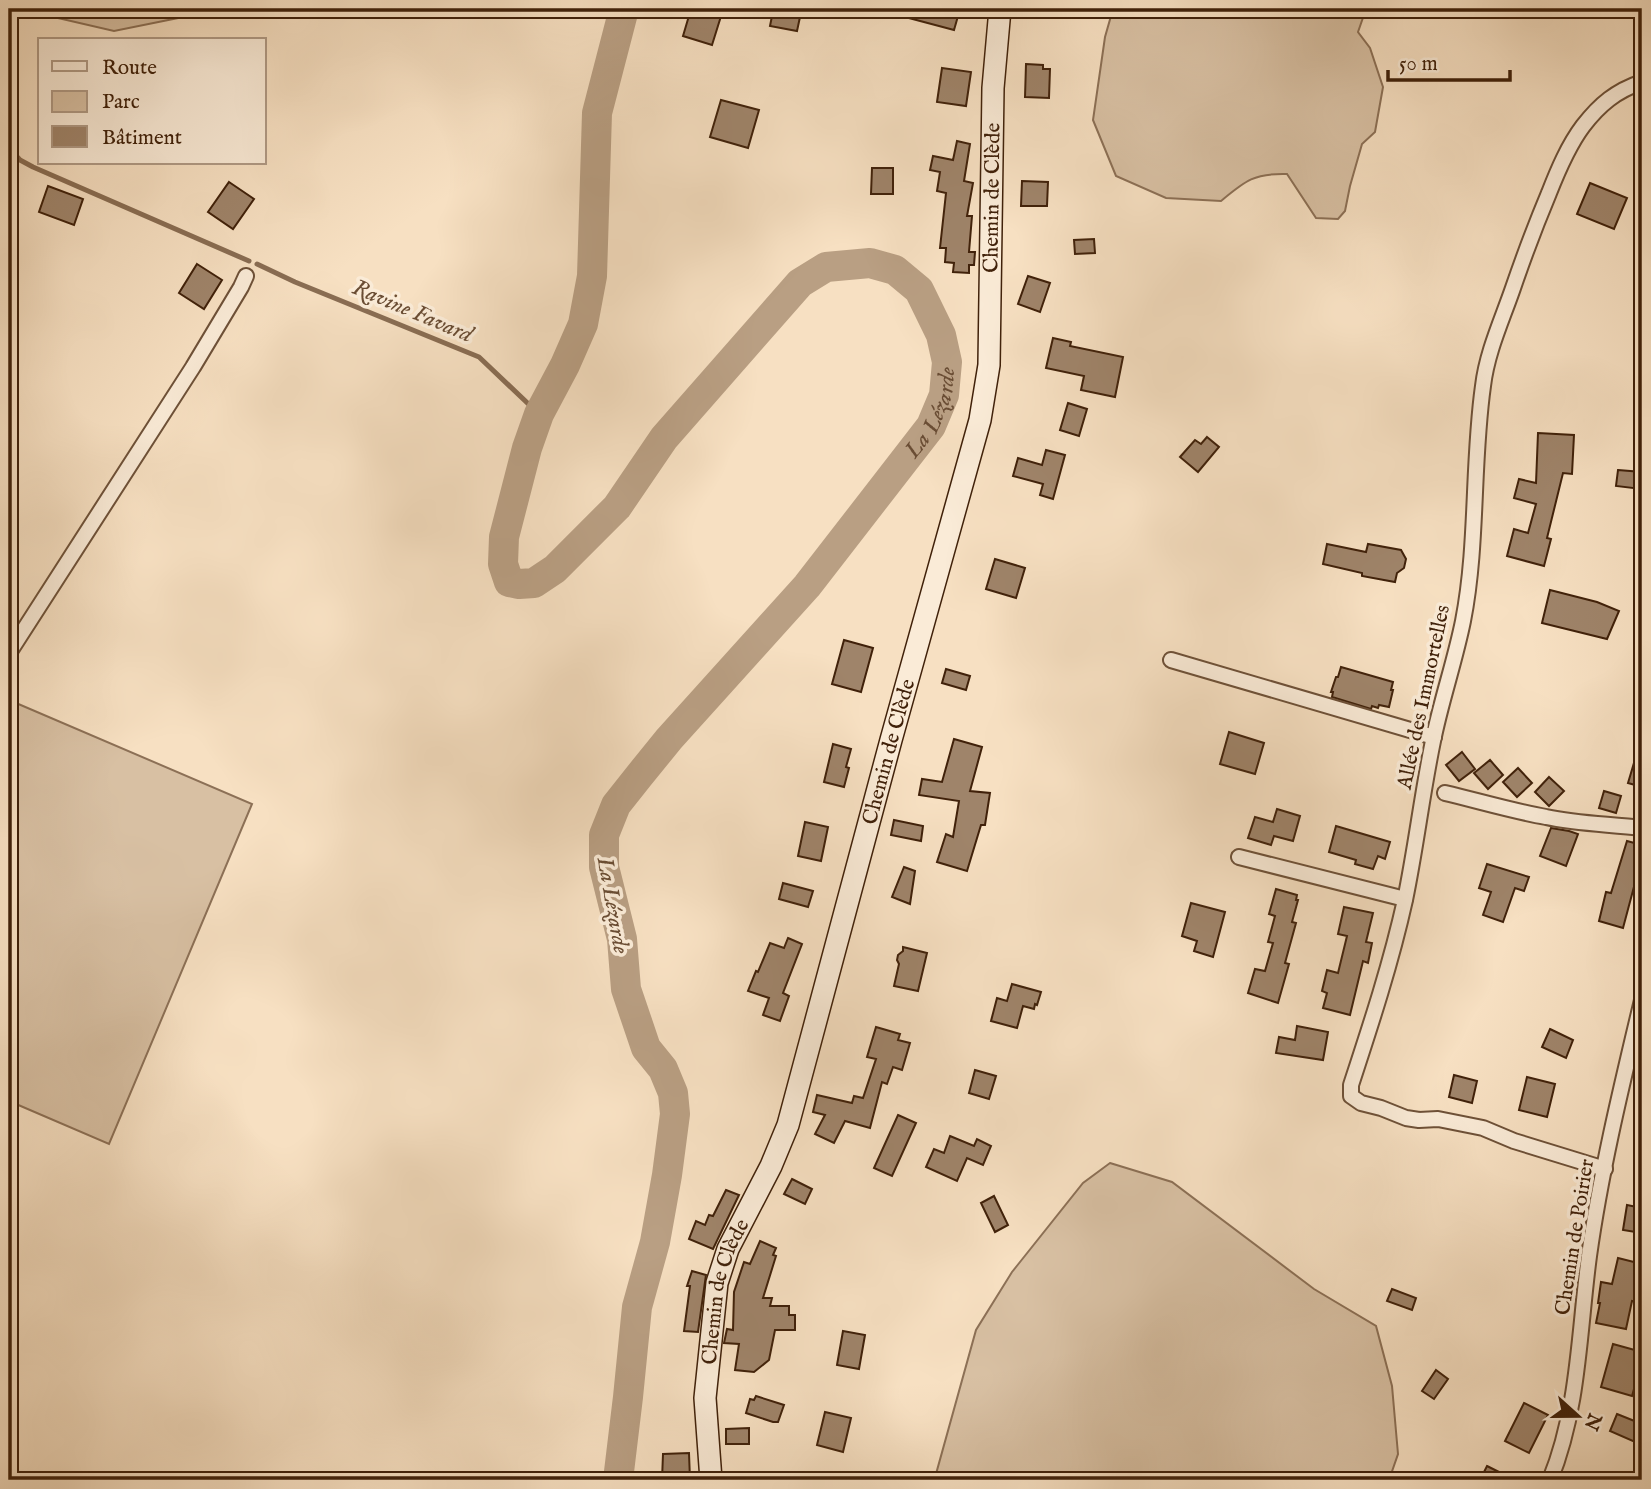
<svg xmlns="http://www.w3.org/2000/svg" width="1651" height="1489" font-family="'IM FELL English',serif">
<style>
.green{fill:#d8c0a3;stroke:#8c7056;stroke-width:2}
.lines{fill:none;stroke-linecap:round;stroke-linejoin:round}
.stream{stroke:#896d53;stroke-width:5}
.river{stroke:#b99f83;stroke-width:30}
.building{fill:#9f846a;stroke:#40210a;stroke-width:2}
.street-casing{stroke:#6e5138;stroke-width:18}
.secondary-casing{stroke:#40210a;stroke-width:24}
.street{stroke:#faebd7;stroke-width:14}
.secondary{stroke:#faebd7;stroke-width:21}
.labels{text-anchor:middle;stroke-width:7;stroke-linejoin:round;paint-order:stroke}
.street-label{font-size:21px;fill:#40210a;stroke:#faebd7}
.water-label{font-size:23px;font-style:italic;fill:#6a4d34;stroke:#faebd7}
</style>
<rect width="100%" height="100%" fill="#f7e0c2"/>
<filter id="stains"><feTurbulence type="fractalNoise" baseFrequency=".00286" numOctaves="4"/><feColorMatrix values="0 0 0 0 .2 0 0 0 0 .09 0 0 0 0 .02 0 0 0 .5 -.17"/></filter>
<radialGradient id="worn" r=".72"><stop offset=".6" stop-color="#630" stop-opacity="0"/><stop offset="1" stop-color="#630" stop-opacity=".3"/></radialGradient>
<!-- green -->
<g class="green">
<polygon points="19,9 198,9 188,16 114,31"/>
<path d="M1113 9H1366L1358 32 1370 48 1383 87 1375 132 1362 144 1350 186 1345 211 1338 219 1316 218 1287 174C1254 173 1245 181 1221 201L1166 198 1116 176 1093 120 1105 37Z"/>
<polygon points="9,700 252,804 109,1144 9,1101"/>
<polygon points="1110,1163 1172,1182 1314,1289 1376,1326 1392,1386 1398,1454 1389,1480 936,1480 936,1474 976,1330 1012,1272 1083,1183"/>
</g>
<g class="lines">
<!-- stream -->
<g class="stream">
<polyline points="9,148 20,160 33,167 249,261"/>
<polyline points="257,264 295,282 479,357 539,414"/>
</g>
<!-- river -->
<path class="river" id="s1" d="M618 1480 628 1397 637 1307 655 1242 667 1175 675 1114 673 1093 663 1069 646 1048 626 989 622 939 604 867V835L616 805 639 776 669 739 807 586 931 426 944 395 947 362 941 335 919 290 895 270 870 263 826 267 800 283 664 438 617 507 555 569 534 583 519 584 509 582 503 564 504 537 527 448 539 414 565 365 583 324 592 276 597 113 624 9"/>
</g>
<!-- building -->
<g class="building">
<polygon points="691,9 709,9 722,13 712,45 683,36"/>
<polygon points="891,9 960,9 954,30 890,13"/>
<polygon points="773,11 800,17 797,31 770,26"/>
<polygon points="1026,64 1043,65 1043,69 1050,69 1049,98 1025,97"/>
<polygon points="942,68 971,72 966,106 937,102"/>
<polygon points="721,100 759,110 748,148 710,137"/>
<polygon points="957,141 970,144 964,181 973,183 967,216 972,216 969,252 975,252 974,265 969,265 969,273 953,272 954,263 945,262 946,248 940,248 946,193 937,191 940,172 930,170 933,156 953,160"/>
<polygon points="872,168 893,168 893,194 871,194"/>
<polygon points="1022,181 1048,182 1047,206 1021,206"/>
<polygon points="229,182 254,199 233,229 208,212"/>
<polygon points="1590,183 1627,198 1614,229 1577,214"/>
<polygon points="48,186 83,199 74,225 39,212"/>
<polygon points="1094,239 1095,253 1075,254 1074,240"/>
<polygon points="197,264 222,280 204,309 179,293"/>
<polygon points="1028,276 1050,283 1040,312 1018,304"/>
<polygon points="1053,338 1071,342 1070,346 1123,357 1115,397 1081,390 1084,376 1046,368"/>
<polygon points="1068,403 1087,409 1079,436 1060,430"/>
<polygon points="1538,433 1574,435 1572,474 1563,473 1547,538 1551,539 1544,566 1507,556 1514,529 1528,533 1536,504 1514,498 1519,479 1536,483"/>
<polygon points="1207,437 1219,447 1198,472 1180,457 1195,440 1201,444"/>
<polygon points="1046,450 1065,455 1053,499 1040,495 1043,484 1013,476 1018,458 1042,465"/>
<polygon points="1618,470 1642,472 1641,489 1616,486"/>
<polygon points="1327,544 1366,552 1368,544 1401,550 1406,559 1404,568 1397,573 1395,582 1362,576 1362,573 1323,564"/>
<polygon points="995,559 1025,568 1016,598 986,589"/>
<polygon points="1550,590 1597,602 1619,611 1607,639 1542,623"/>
<polygon points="844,640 873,648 861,692 832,684"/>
<polygon points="1341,667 1393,682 1391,690 1393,690 1389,707 1379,705 1378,708 1372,706 1371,709 1332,697 1333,692 1331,692 1336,677 1338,677"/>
<polygon points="946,669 970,676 966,690 942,683"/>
<polygon points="1229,732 1264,743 1255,774 1220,764"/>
<polygon points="954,739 982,747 970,791 990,793 985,825 981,825 967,871 937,862 946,834 953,837 959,801 919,795 922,779 942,782"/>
<polygon points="833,744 851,749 846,767 849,768 844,787 824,782"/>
<polygon points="1639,746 1642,746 1642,787 1628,783"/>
<polygon points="1462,752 1475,769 1459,781 1446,765"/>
<polygon points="1490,760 1503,775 1488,789 1474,773"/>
<polygon points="1518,768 1532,783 1517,797 1503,782"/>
<polygon points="1549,777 1564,791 1549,806 1535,792"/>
<polygon points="1604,791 1621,796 1616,813 1599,808"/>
<polygon points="1277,809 1300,816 1293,841 1274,836 1271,845 1248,838 1255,817 1273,822"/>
<polygon points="894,820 923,826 921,841 891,835"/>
<polygon points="805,822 828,827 821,861 798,856"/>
<polygon points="1336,826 1390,842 1385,859 1378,856 1373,869 1355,864 1356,860 1329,852"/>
<polygon points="1551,828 1569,831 1578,834 1566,866 1540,856"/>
<polygon points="1627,841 1642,845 1642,885 1635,883 1623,928 1599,921 1606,892 1611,893"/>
<polygon points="1487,864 1529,877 1524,891 1515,888 1503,922 1483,915 1491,892 1479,888"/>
<polygon points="904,867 915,871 910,904 892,897"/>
<polygon points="783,883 813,891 808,907 779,899"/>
<polygon points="1276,889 1297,895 1296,900 1298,900 1292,922 1296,923 1285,963 1289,964 1278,1003 1248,993 1255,969 1265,971 1273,943 1268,942 1275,916 1269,914"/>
<polygon points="1191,903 1225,912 1213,957 1194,951 1197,941 1182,936"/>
<polygon points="1344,907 1373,913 1366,942 1372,943 1368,963 1363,961 1350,1015 1323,1008 1327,993 1322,991 1327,970 1338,973 1347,936 1338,934"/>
<polygon points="788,938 802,944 783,993 789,996 780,1021 763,1015 769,998 748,991 756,971 758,972 770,943 784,948"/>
<polygon points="903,947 927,953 918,991 894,986 899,964 897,960 898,955 903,951"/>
<polygon points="1012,984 1041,992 1037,1005 1035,1004 1034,1009 1023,1006 1017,1028 991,1021 997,998 1007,1001"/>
<polygon points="1297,1026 1328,1032 1323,1060 1276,1053 1279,1037 1295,1040"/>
<polygon points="876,1027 900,1034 898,1040 910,1043 902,1070 893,1067 887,1084 882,1082 870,1128 845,1121 834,1143 815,1134 825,1115 813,1112 817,1095 852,1103 854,1096 863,1098 876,1059 867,1057"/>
<polygon points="1550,1029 1573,1040 1566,1058 1542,1047"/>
<polygon points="975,1070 996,1076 989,1099 969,1093"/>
<polygon points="1454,1075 1477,1081 1472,1103 1449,1097"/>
<polygon points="1527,1077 1555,1084 1547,1117 1519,1110"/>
<polygon points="898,1115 916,1123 892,1176 874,1168"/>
<polygon points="950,1136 974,1146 977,1139 991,1146 983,1165 967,1158 957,1181 926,1167 934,1149 944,1153"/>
<polygon points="792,1179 812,1189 805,1204 784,1194"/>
<polygon points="726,1190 739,1195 713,1249 689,1239 696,1221 705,1225 709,1215 713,1216"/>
<polygon points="994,1196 1008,1225 995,1232 981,1203"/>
<polygon points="1627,1205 1642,1208 1642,1233 1623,1230"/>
<polygon points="760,1241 776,1248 773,1255 776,1256 763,1298 772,1298 770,1306 789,1306 789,1315 795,1315 795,1330 775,1330 769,1360 754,1372 735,1370 739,1344 724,1343 727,1329 733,1330 734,1292 744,1262 750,1264"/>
<polygon points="1618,1258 1642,1264 1642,1282 1641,1282 1637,1302 1632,1301 1626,1329 1596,1323 1600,1303 1598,1303 1601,1282 1612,1284"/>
<polygon points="692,1271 706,1275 698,1332 684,1331 690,1286 687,1286"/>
<polygon points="1392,1289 1416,1298 1412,1310 1387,1301"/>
<polygon points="843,1331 865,1335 859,1369 837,1365"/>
<polygon points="1613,1344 1642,1352 1642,1361 1632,1396 1601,1387"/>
<polygon points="1436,1370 1448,1379 1434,1399 1422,1391"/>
<polygon points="756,1396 784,1405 778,1422 773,1422 746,1413 750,1399 754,1400"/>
<polygon points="1524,1403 1548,1415 1529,1453 1505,1441"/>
<polygon points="825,1412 851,1418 843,1452 817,1445"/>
<polygon points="1617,1414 1642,1424 1642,1445 1610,1431"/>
<polygon points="749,1428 749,1444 726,1444 726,1429"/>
<polygon points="689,1453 690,1480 662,1480 663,1454"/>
<polygon points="1487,1466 1515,1480 1480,1480"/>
</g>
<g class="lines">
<!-- street casing -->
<g class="street-casing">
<g id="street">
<polyline points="9,653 193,367 241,287 246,276"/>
<polyline points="1171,660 1434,737"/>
<path d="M1445 793C1479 801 1512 811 1546 817 1578 824 1610 824 1642 828"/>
<polyline points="1239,857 1405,899"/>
<path d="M1605 1169 1514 1141 1483 1128 1438 1119 1419 1120 1406 1118 1381 1108 1361 1103 1351 1096V1085C1371 1024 1391 963 1405 900 1416 847 1422 794 1433 741 1441 701 1455 661 1463 621 1478 545 1472 463 1483 386 1487 352 1502 320 1513 288 1524 256 1536 224 1549 193 1558 170 1568 146 1583 126 1600 104 1616 91 1642 82"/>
<path d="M1550 1480C1579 1409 1579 1331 1589 1256 1601 1170 1622 1084 1642 1000"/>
</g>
</g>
<!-- secondary casing -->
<g class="secondary-casing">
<g id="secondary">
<path id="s2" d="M711 1480 705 1398 717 1283 728 1249 771 1166 788 1125 891 740 980 420 989 365 993 88 1000 9"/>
</g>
</g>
<!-- street -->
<use href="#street" class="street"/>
<!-- secondary -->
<use href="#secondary" class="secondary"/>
</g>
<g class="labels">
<!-- street labels -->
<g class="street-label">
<text dy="7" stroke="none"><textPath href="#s2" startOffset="1325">Chemin de Clède</textPath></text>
<text transform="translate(1423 697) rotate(-78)" y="7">Allée des Immortelles</text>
<text dy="7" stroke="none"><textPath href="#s2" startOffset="758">Chemin de Clède</textPath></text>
<text transform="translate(1574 1237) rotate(-81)" y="7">Chemin de Poirier</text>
<text dy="7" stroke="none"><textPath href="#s2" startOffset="191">Chemin de Clède</textPath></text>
</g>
<!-- water labels -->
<g class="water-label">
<text transform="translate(413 310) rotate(23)" y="8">Ravine Favard</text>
<text dy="8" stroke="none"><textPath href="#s1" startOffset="1202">La Lézarde</textPath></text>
<text transform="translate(614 905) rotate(80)" y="8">La Lézarde</text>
</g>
</g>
<!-- margin -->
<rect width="1651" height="1489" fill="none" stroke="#f7e0c2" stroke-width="35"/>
<rect x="10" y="10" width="1630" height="1468" fill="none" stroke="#40210a" stroke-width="3.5"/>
<rect x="18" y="18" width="1616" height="1454" fill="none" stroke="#40210a" stroke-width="2"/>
<!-- legend -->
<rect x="38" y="38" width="228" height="126" fill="#faebd7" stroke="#b09a85" stroke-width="2"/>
<rect x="52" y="61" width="35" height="10" fill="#faebd7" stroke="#b09a85" stroke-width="2"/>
<text x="102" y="74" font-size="21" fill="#40210a">Route</text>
<rect x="52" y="91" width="35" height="21" fill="#d8c0a3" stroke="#b09a85" stroke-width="2"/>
<text x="102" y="108" font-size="21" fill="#40210a">Parc</text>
<rect x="52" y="126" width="35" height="21" fill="#9f846a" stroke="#b09a85" stroke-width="2"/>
<text x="102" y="144" font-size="21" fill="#40210a">Bâtiment</text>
<!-- north arrow -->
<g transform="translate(1578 1416) rotate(111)" stroke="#faebd7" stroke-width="5" paint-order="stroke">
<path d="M0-5L12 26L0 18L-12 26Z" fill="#40210a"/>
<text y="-10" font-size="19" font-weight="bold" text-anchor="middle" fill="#40210a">N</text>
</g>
<!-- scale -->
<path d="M1388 70v10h122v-10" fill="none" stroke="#40210a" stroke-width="3.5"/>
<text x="1399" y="70" font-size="21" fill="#40210a" stroke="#faebd7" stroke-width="5" paint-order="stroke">50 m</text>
<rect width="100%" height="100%" filter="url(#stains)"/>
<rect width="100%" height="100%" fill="url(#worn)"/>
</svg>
